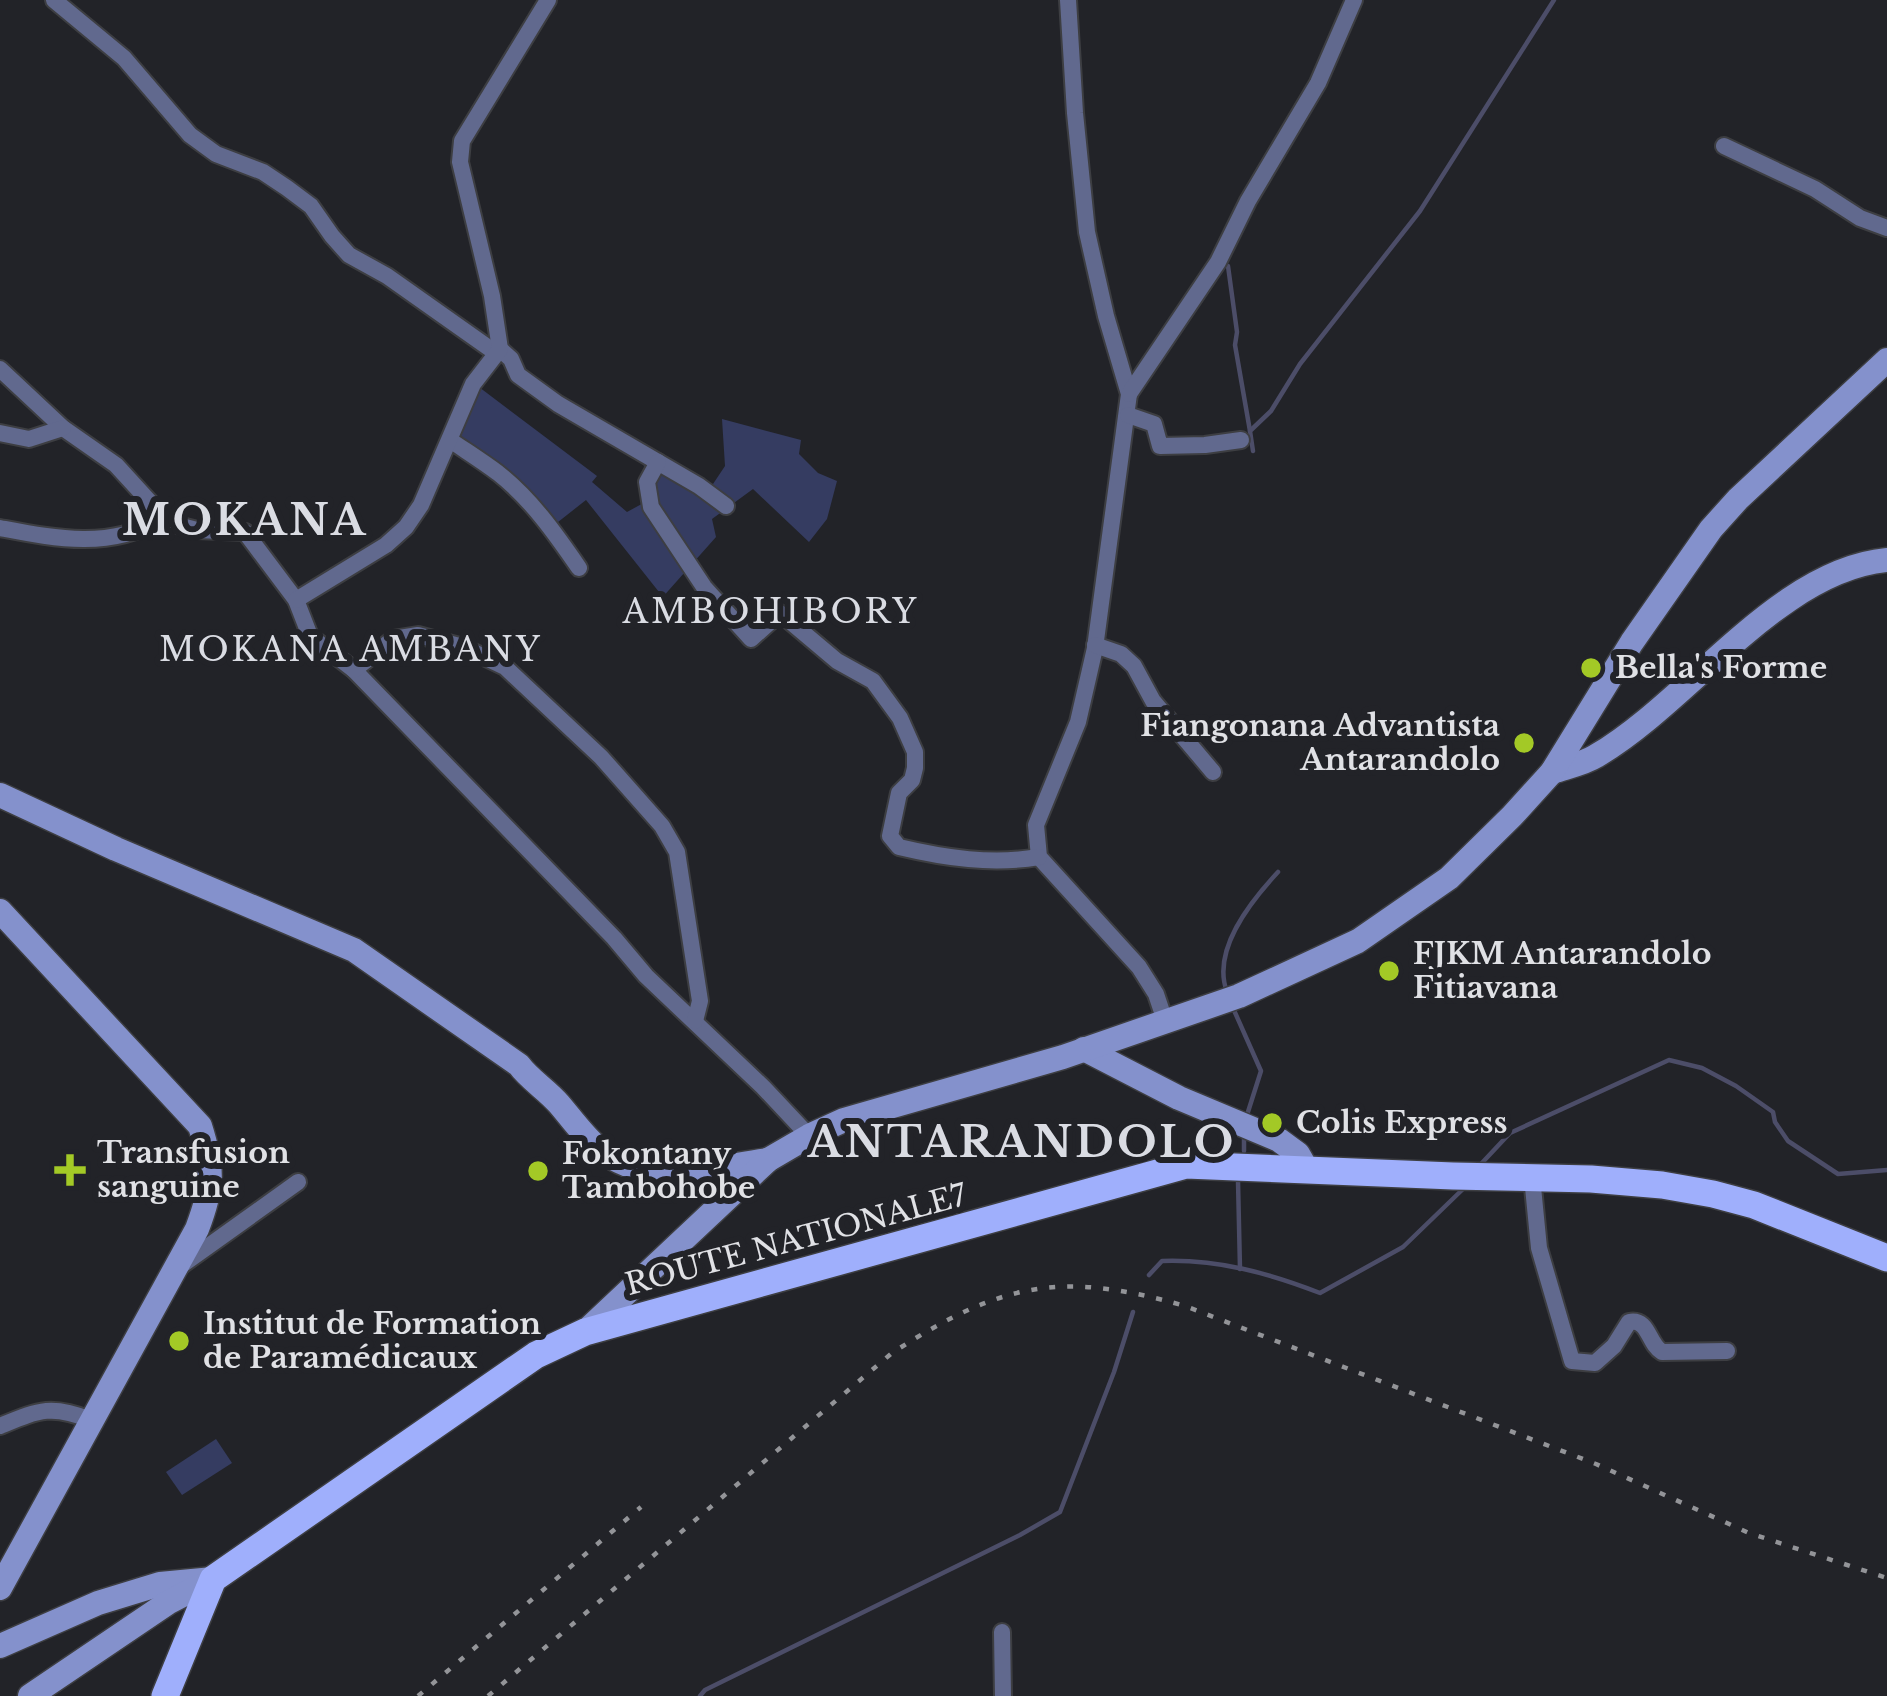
<svg xmlns="http://www.w3.org/2000/svg" width="1887" height="1696" font-family="'Libre Baskerville',serif">
<style>
.green{fill:#353c61}
.lines{fill:none;stroke-linecap:round;stroke-linejoin:round}
.stream{stroke:#4c4d68;stroke-width:4.5}
.street-casing{stroke:#3d3e42;stroke-width:20}
.secondary-casing{stroke:#3d3e42;stroke-width:27}
.primary-casing{stroke:#3d3e42;stroke-width:30}
.street{stroke:#61698e;stroke-width:16}
.secondary{stroke:#8491cc;stroke-width:24}
.primary{stroke:#9faffc;stroke-width:27}
.rail{stroke:#939498;stroke-width:4.5;stroke-dasharray:6 12;stroke-linecap:butt}
.poi-dot{fill:#a3c926;stroke:#222328;stroke-width:4.5}
.labels{text-anchor:middle;stroke-width:12;stroke-linejoin:round;paint-order:stroke}
.poi-label{font-size:30px;font-weight:bold;fill:#e0e1e5;stroke:#222328;text-anchor:start}
.street-label{font-size:30px;fill:#e0e1e5;stroke:#222328}
.neighbourhood-label{font-size:33px;letter-spacing:3px;fill:#dadce3;stroke:#222328}
.district-label{font-size:42px;font-weight:bold;letter-spacing:3px;fill:#dadce3;stroke:#222328}
</style>
<rect width="100%" height="100%" fill="#222328"/>
<!-- green -->
<g class="green">
<polygon points="475,384 597,476 592,482 627,512 649,500 642,454 707,493 725,466 722,419 801,440 799,454 818,473 837,481 827,519 809,542 753,489 712,519 716,537 661,599 659,592 586,500 553,526 453,439"/>
<polygon points="216,1439 232,1463 182,1495 166,1472"/>
</g>
<g class="lines">
<!-- stream -->
<g class="stream">
<polyline points="1228,266 1237,332 1235,345 1250,431"/>
<polyline points="1253,451 1250,431 1271,411 1300,364 1420,211 1554,0"/>
<path d="M1227 992C1211 950 1251 901 1278 872"/>
<polyline points="1233,1008 1261,1071 1247,1115"/>
<polyline points="1244,1151 1244,1137"/>
<polyline points="1480,1165 1510,1133 1669,1060 1702,1068 1736,1086 1773,1112 1775,1122 1788,1141 1838,1174 1887,1170"/>
<polyline points="1238,1181 1240,1269"/>
<path d="M1149 1275 1162 1261C1217 1259 1269 1273 1320 1293L1403 1247 1463 1189"/>
<polyline points="700,1696 705,1690 1020,1535 1060,1512 1114,1372 1133,1312"/>
</g>
<!-- street casing -->
<g class="street-casing">
<g id="street">
<polyline points="54,0 124,58 190,135 216,154 263,172 287,188 311,206 332,236 349,255 387,276 496,353"/>
<polyline points="1068,0 1075,113 1087,232 1106,316 1129,394 1095,648 1078,722 1036,825 1039,857 1139,967 1156,994 1165,1021"/>
<polyline points="1724,146 1815,189 1860,218 1887,228"/>
<polyline points="500,349 511,359 518,375 558,404 699,486 726,506"/>
<polyline points="0,369 63,428 116,465 169,523"/>
<polyline points="1129,394 1218,262 1248,201 1318,83 1354,0"/>
<polyline points="1128,415 1154,424 1160,446 1205,445 1241,440"/>
<polyline points="0,433 29,439 63,428"/>
<path d="M450 440C466 451 482 461 498 473 531 499 555 533 579 568"/>
<path d="M658 462 647 482 651 507 704 587 751 639 780 613 837 661 873 681 900 718 915 752V768L912 780 899 793 890 836 899 847C945 858 992 865 1039 857"/>
<path d="M0 528C53 538 110 550 158 520L197 530 245 532 296 600 310 636 354 670 614 938 646 976 763 1087 809 1136"/>
<polyline points="296,600 386,545 406,527 421,505 473,384 500,349 492,296 460,162 462,141 548,0"/>
<polyline points="1095,645 1121,654 1134,666 1153,701 1213,772"/>
<polyline points="354,670 393,639 418,635 463,647 505,667 601,757 662,826 677,852 700,1001 695,1021"/>
<path d="M1532 1177 1539 1248 1572 1361 1595 1363 1614 1346 1629 1322C1649 1318 1648 1344 1662 1352L1727 1351"/>
<polyline points="182,1265 298,1182"/>
<path d="M0 1426C39 1410 51 1404 91 1420"/>
<polyline points="1002,1632 1003,1696"/>
</g>
</g>
<!-- secondary casing -->
<g class="secondary-casing">
<g id="secondary">
<path d="M1552 772C1566 767 1583 764 1596 756 1689 702 1778 570 1887 560"/>
<path d="M0 795 116 849 354 950 519 1065C529 1079 547 1090 559 1104 571 1118 583 1135 597 1147 648 1190 709 1168 768 1160"/>
<path d="M0 911 200 1126C214 1170 213 1187 197 1229L0 1588"/>
<polyline points="1084,1049 1179,1098 1279,1140 1298,1154 1306,1168"/>
<polyline points="585,1332 768,1160 809,1136 844,1120 1063,1057 1239,996 1358,941 1449,878 1512,816 1552,772 1632,642 1711,529 1738,499 1887,360"/>
<polyline points="0,1646 98,1603 160,1584 213,1579"/>
<polyline points="30,1696 169,1602 200,1586"/>
</g>
</g>
<!-- primary casing -->
<g class="primary-casing">
<polyline id="primary" points="165,1696 213,1579 536,1355 585,1332 1186,1165 1453,1176 1591,1179 1662,1185 1713,1194 1754,1205 1887,1258"/>
</g>
<!-- street -->
<use href="#street" class="street"/>
<!-- secondary -->
<use href="#secondary" class="secondary"/>
<!-- primary -->
<use href="#primary" class="primary"/>
<!-- rail -->
<g class="rail">
<polyline points="418,1696 641,1507"/>
<path d="M488 1696 892 1353C1000 1283 1061 1270 1185 1306L1596 1464 1749 1533 1887 1578"/>
</g>
</g>
<!-- markers -->
<g class="poi-dot">
<circle cx="1591" cy="668" r="12"/>
<circle cx="1524" cy="743" r="12"/>
<circle cx="1389" cy="971" r="12"/>
<circle cx="1272" cy="1123" r="12"/>
<path d="M64 1152h12v12h12v12h-12v12h-12v-12h-12v-12h12z"/>
<circle cx="538" cy="1171" r="12"/>
<circle cx="179" cy="1341" r="12"/>
</g>
<g class="labels">
<!-- poi labels -->
<g class="poi-label">
<text x="1615" y="678">Bella's Forme</text>
<text x="1500" y="736" text-anchor="end">Fiangonana Advantista<tspan x="1500" dy="34">Antarandolo</tspan></text>
<text x="1413" y="964">FJKM Antarandolo<tspan x="1413" dy="34">Fitiavana</tspan></text>
<text x="1296" y="1133">Colis Express</text>
<text x="97" y="1163">Transfusion<tspan x="97" dy="34">sanguine</tspan></text>
<text x="562" y="1164">Fokontany<tspan x="562" dy="34">Tambohobe</tspan></text>
<text x="203" y="1334">Institut de Formation<tspan x="203" dy="34">de Paramédicaux</tspan></text>
</g>
<!-- street labels -->
<g class="street-label">
<text transform="translate(796 1240) rotate(-15)" y="10">ROUTE NATIONALE7</text>
</g>
<!-- neighbourhood labels -->
<g class="neighbourhood-label">
<text x="771" y="623">AMBOHIBORY</text>
<text x="351" y="661">MOKANA AMBANY</text>
</g>
<!-- district labels -->
<g class="district-label">
<text x="245" y="535">MOKANA</text>
<text x="1022" y="1157">ANTARANDOLO</text>
</g>
</g>
</svg>
